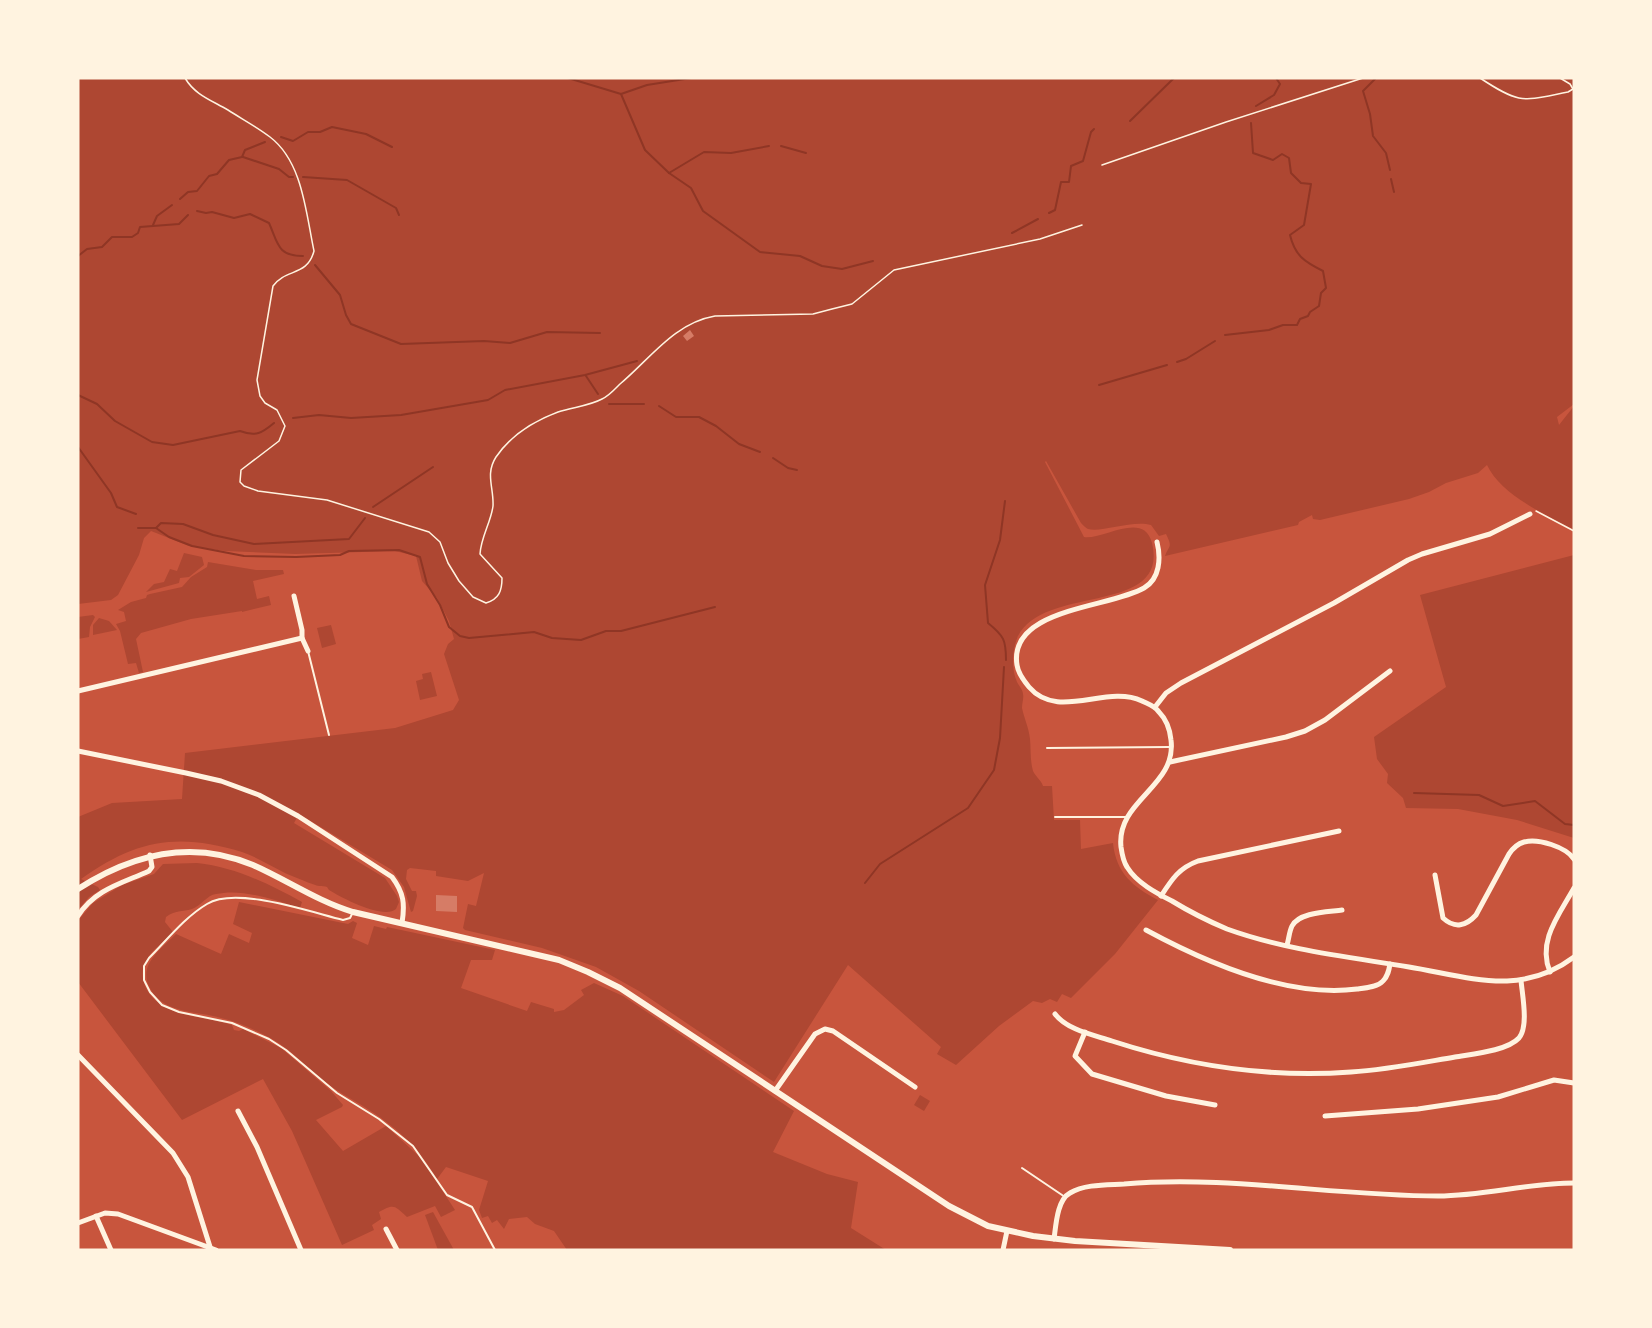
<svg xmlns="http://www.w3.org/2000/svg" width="1652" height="1328" font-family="'Work Sans',sans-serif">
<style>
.green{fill:#ae4732}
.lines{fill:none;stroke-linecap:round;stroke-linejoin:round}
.stream{stroke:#8f3625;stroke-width:2}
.building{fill:#d67c66}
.path{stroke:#fff3e0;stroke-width:1.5}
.service{stroke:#fff3e0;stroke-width:2}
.minor{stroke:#fff3e0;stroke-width:5}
.tertiary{stroke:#fff3e0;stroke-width:6}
</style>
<rect width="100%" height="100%" fill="#c8553d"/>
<!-- green -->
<g class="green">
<path d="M78 78H1574V404L1557 417 1559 425 1574 406V530C1546 515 1501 495 1487 465L1478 473 1446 483 1429 492 1409 499 1320 520 1313 519 1312 515 1299 522 1298 525 1165 556C1169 545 1173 548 1166 534L1159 536 1151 525C1131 520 1101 533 1088 529 1086 528 1083 525 1081 523L1046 461 1045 462 1084 537C1103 540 1144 510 1152 543 1171 622 1024 578 1014 650 1012 661 1013 673 1017 682 1019 686 1023 690 1023 694 1024 698 1022 703 1022 708 1024 718 1029 728 1030 739 1031 749 1030 761 1033 771 1035 776 1041 780 1043 786H1052L1054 820H1080L1081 849 1113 843C1116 873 1133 887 1158 900L1115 954 1071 998 1062 994 1057 1002 1050 999 1042 1003 1033 1001 999 1026 956 1065 937 1054 941 1047 848 965 774 1082 639 991 596 967 542 948 465 930 463 928 468 904 476 906 484 873 468 881 436 876V871L410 868 407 870 406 879 412 891H416L417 896 413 911 411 912 404 887 392 870 299 814 294 823 385 878 397 896 399 902 396 909C384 920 342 898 329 890L327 887C325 886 322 886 319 886 313 885 303 880 297 878 278 871 262 859 242 852 178 832 135 840 81 879L98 887 100 890 89 897 78 910V817L112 803 182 799 185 753 395 728 453 710 459 700 444 654 448 644 454 639 449 621 437 598 422 581 416 556 395 551 295 554 225 551 189 546 151 531 144 538 139 555 118 595 111 600 78 604Z"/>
<polygon points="184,553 202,557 204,565 189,577 180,578 179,583 146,592 154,584 164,582 170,569 177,571"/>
<polygon points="1574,555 1574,838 1517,820 1458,809 1406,808 1403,798 1387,783 1388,774 1377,759 1374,737 1446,687 1420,595"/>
<polygon points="208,562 256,570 283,570 284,574 253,581 257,599 269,596 271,605 242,612 242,611 191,619 141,633 136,639 143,672 139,673 136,663 128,664 120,631 116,624 126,621 124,612 118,610 131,602 146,598 147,595 150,594 182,587 191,577 207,567"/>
<polygon points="93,615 95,617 90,627 89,637 78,639 78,617"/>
<polygon points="99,618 109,621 117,630 93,635 93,625"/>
<polygon points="331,625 336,644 322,648 317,628"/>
<polygon points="431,672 437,696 420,700 416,681 423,679 422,674"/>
<path d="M197 863C235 867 269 884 302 902L300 908C274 900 243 888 216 894 207 895 201 906 192 909 182 912 175 910 166 917L165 922 173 932C165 941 153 949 147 959 141 968 142 977 145 986 159 1018 203 1015 232 1025L234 1030 239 1031 243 1029 281 1048 331 1091 343 1105 342 1107 316 1120 343 1151 386 1126 421 1158 455 1210 441 1217 435 1206 407 1217C394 1205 394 1204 379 1212L381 1219 372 1225 374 1230 342 1245 292 1131 263 1079 182 1120 78 982V922L81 917 93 903 122 885 154 874 163 864Z"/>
<path d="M239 902 348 924 353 921 357 923 352 938 368 945 374 926 386 929 387 927 495 950 492 960H471L461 988 527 1011 531 1002 554 1009V1012L564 1010 584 995 581 990 594 983 623 996 794 1111 773 1152 827 1174 858 1182 851 1228 886 1250H567L554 1231 535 1224 527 1217 509 1219 504 1229 497 1220 492 1223 488 1216 482 1218 479 1210 488 1181 446 1167 437 1179C417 1145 396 1127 363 1106 350 1098 337 1091 325 1082 307 1068 292 1050 272 1039 256 1030 238 1022 221 1018 198 1011 165 1014 151 990 136 966 160 950 176 934L221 954 229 934 249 943 252 933 233 924Z"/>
<polygon points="920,1095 930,1101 924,1111 914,1105"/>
<polygon points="433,1212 454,1250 438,1250 425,1215"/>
</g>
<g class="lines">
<!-- stream -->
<g class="stream">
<polyline points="568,78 621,94 645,150 669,173 691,188 703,211 760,252 800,256 822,266 842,269 873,261"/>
<polyline points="1375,79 1363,91 1370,114 1373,136 1386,153 1390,170"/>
<polyline points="621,94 647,85 691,78"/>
<polyline points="1256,106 1274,95 1280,84 1276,78"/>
<polyline points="1130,121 1174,78"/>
<polyline points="281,137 293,141 308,132 320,132 332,127 366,134 392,147"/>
<polyline points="781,146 806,153"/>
<polyline points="243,157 279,169 289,177 293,177"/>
<polyline points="669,173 704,152 731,153 769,146"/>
<polyline points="303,177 347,180 396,208 399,215"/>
<polyline points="1391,179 1394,192"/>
<polyline points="180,199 188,192 197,191 209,176 217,174 229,160 242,157 245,150 265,142"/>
<path d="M197 211 206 213 212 212 234 218 250 214 269 223C278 243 277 256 303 256"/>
<polyline points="1049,213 1055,210 1061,182 1069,182 1071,166 1083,161 1091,132 1094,129"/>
<polyline points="153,225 157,216 172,205"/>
<polyline points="1012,233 1038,219"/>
<polyline points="78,256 87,249 102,247 112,237 132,237 138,233 140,227 179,224 188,215"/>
<polyline points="315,265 340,295 346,315 351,324 401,344 484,341 510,343 547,332 600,333"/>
<path d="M1225 335 1269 330 1283 325H1297L1300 319 1308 316 1310 312 1319 306 1321 293 1326 288 1323 271C1305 262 1295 256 1290 235L1304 225 1311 184 1301 183 1291 173 1289 158 1282 154 1273 160 1253 153 1251 123"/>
<polyline points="1177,362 1186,359 1215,341"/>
<polyline points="586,376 598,394"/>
<polyline points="1099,385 1167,365"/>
<path d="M78 395 97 404 115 421 152 442 173 445 240 431C256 437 262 433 274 423"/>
<polyline points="609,404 644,404"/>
<polyline points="659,406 676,417 699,417 716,426 739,444 760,452"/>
<polyline points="293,418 319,415 351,418 401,415 488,400 505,390 585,375 637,361"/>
<polyline points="78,447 111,493 117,507 136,514"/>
<polyline points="773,458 788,468 797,470"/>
<path d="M1005 501 1000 540 985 585 988 623C1004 636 1006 640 1006 660"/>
<polyline points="373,507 433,467"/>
<polyline points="138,528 156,528 169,537 192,546 244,556 296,557 340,555 349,551 399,550 420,557 427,584 440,605 449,627 460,636 469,638 534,632 552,638 581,640 606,631 621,631 715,607"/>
<polyline points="156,528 161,523 183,524 213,535 254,544 349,539 365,518"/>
<polyline points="1414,793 1479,795 1503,806 1535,801 1565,824 1574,825"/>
<polyline points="865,883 880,864 968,808 994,770 1000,738 1004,667"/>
</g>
</g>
<!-- building -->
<g class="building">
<polygon points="690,330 694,336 687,341 683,336"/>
<polygon points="436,895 457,896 457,912 436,911"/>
</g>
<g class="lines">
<!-- path -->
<g class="path">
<path d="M185 78C195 95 211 100 228 110 242 119 257 127 270 137 303 162 306 214 314 251 307 277 286 268 273 286L257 380 260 396 265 403 277 410 285 426 279 441 241 470 240 482 244 486 258 491 327 500 429 532 440 542 448 563 459 581 473 597 486 603C499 599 502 591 502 578L480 554C481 537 491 522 493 506 494 488 485 474 496 457 511 435 534 421 558 412 573 407 589 406 602 399 609 396 615 389 620 384 650 359 674 323 715 316L813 314 832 309 852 304 894 270 1040 239 1082 225"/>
<path d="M1480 78C1521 105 1522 101 1568 92L1573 89 1570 84 1560 78"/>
<polyline points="1102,165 1226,122 1363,78"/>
<polyline points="1536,511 1574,531"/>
</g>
<!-- service -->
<g class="service">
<polyline points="308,651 329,735"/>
<polyline points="1047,748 1169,747"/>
<polyline points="1055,817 1126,817"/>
<path d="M353 912 350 918 343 920C310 912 236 886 207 904 185 917 167 940 149 958L144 966V980L150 992 162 1005 179 1012 232 1023 269 1039 286 1050 337 1093 379 1119 413 1146 447 1195 472 1207 495 1250"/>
<polyline points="1022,1168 1065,1197"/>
</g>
<!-- minor -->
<g class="minor">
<path d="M1157 542C1161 558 1160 579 1144 588 1110 608 1008 608 1017 665 1018 673 1024 681 1029 687 1058 721 1106 684 1142 701 1148 704 1155 706 1159 712 1166 719 1170 730 1171 740 1177 787 1116 800 1121 847 1122 854 1123 861 1127 867 1137 883 1156 893 1172 901 1190 912 1208 921 1227 929 1285 950 1349 957 1409 967 1441 972 1475 982 1507 981 1532 980 1554 972 1574 957"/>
<polyline points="294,596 302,630 302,638"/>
<polyline points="78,691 302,638 308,651"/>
<polyline points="1155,707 1166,693 1181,683 1334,603 1408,560 1422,554 1490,534 1530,514"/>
<path d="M78 751 186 773 221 781 259 795 298 816 392 877C404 893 405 904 402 923"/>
<polyline points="1170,762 1286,737 1305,731 1325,720 1390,671"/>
<path d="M1435 875 1443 918C1455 929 1466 926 1476 915L1509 854C1513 848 1517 844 1524 842 1538 838 1566 847 1574 859"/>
<path d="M1161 896C1172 879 1179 868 1198 861L1339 831"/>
<path d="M78 916C95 889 123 883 149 871L152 867 150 855"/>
<path d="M1146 930C1205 962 1288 998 1357 989 1365 988 1378 987 1383 981 1388 976 1389 970 1390 964"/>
<path d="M1287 945C1289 939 1289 932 1292 926 1299 912 1328 912 1342 910"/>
<path d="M1550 972C1537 941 1559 915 1574 888"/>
<path d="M1055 1014C1067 1030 1094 1035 1112 1041 1189 1066 1270 1078 1351 1072 1386 1070 1420 1063 1455 1057 1472 1054 1507 1051 1519 1038 1529 1026 1522 994 1521 980"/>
<polyline points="1085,1032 1075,1056 1092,1074 1166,1096 1215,1105"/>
<polyline points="78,1055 173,1153 188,1177 211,1250"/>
<polyline points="775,1091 815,1034 825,1029 833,1031 915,1087"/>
<polyline points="238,1111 257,1147 301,1250"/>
<polyline points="1325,1116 1418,1109 1498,1097 1554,1080 1574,1083"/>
<polyline points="96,1216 111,1250"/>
<polyline points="78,1223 105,1213 118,1214 216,1250"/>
<polyline points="386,1229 397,1250"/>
<path d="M1054 1239C1056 1225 1057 1200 1070 1193 1085 1184 1107 1185 1124 1184 1229 1175 1333 1196 1438 1196 1484 1196 1528 1183 1574 1183"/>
<polyline points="1003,1250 1007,1231"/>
</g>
<!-- tertiary -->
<path class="tertiary" d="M78 889C132 854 191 839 253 865 287 880 317 901 353 912L559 960 588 972 620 988 949 1206 988 1226 1033 1236 1075 1241 1230 1250"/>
</g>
<!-- border -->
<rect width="1652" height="1328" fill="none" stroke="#fff3e0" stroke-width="159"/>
</svg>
